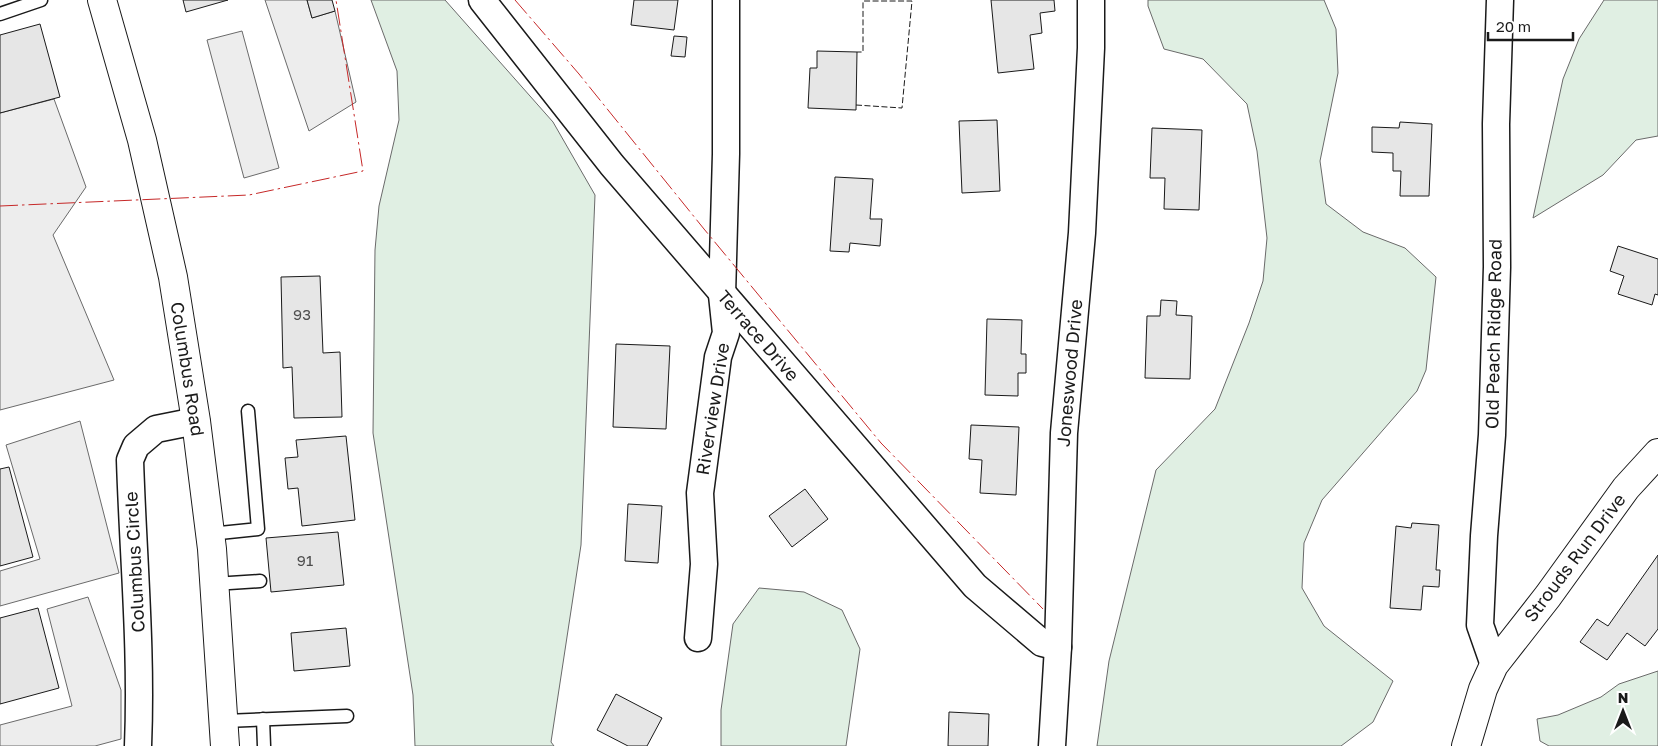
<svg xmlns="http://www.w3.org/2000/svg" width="1658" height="746" font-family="'Golos Text',sans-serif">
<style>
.green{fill:#e0efe3;stroke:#6a6a6a}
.parking{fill:#ededed;stroke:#6a6a6a}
.building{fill:#e6e6e6;stroke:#1a1a1a}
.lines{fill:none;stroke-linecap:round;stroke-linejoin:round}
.lane-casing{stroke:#1a1a1a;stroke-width:15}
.street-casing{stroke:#1a1a1a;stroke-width:29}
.secondary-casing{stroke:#1a1a1a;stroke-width:30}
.lane{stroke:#fff;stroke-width:12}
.street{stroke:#fff;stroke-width:26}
.secondary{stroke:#fff;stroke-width:28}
.fence{stroke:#1a1a1a;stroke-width:1;stroke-dasharray:6 2.5;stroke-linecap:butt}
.power{stroke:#c62828;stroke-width:1;stroke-dasharray:18 4 2.5 4;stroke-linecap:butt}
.labels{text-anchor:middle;stroke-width:4;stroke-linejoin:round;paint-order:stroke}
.number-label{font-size:15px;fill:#4d4d4d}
.street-label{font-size:18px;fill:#1a1a1a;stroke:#fff}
</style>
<rect width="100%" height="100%" fill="#fff"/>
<!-- green -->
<g class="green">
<polygon points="371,0 445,0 553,122 595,195 581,545 551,742 554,746 415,746 413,695 373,433 375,250 379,206 399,120 397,71"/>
<polygon points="1148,0 1324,0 1336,29 1338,73 1320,161 1326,204 1363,232 1405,248 1436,277 1426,370 1417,391 1322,500 1304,543 1302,588 1324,626 1393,681 1373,722 1341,746 1097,746 1109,661 1156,470 1215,409 1249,323 1263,281 1267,238 1257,151 1247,104 1203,59 1164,49 1148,6"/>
<polygon points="1604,0 1658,0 1658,136 1636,140 1603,175 1533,218 1563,79 1579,39"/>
<polygon points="759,588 804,592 842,610 860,649 846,746 721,746 721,710 733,624"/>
<polygon points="1658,671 1658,746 1549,746 1540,741 1537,719 1558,715 1601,697 1619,684"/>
</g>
<!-- parking -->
<g class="parking">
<polygon points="265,0 307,0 312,18 335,11 356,102 309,131"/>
<polygon points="242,31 279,168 244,178 207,40"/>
<polygon points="54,99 86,187 53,235 114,380 0,410 0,113"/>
<polygon points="80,421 119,573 0,606 0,571 40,559 6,445"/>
<polygon points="88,597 121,690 121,739 95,746 0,746 0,725 72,706 47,609"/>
</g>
<!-- building -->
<g class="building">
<polygon points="183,0 228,0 186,12"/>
<polygon points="307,0 332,0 335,11 312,18"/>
<polygon points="634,0 678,0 674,30 631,25"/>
<polygon points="991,0 1054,0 1055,11 1040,13 1042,33 1030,35 1034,69 998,73"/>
<polygon points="40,24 60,97 0,113 0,35"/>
<polygon points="674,36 687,37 685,57 671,56"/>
<polygon points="817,51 857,52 856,110 808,108 810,68 817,68"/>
<polygon points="997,120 1000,191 962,193 959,121"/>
<polygon points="1400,122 1432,124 1429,196 1400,196 1401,171 1393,171 1393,153 1372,152 1372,127 1399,128"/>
<polygon points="1152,128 1202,130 1199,210 1164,209 1165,178 1150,178"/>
<polygon points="835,177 873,179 870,219 882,219 880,246 850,243 849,252 830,251"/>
<polygon points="1618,246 1658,259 1658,295 1655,294 1652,305 1618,294 1624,276 1610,271"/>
<polygon points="320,276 323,353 340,352 342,417 294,418 292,367 283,368 281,277"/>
<polygon points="1161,300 1177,301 1176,315 1192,316 1190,379 1145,378 1147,316 1160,316"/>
<polygon points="987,319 1022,320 1021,354 1026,354 1026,373 1018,373 1018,396 985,395"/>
<polygon points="616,344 670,346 666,429 613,427"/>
<polygon points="971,425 1019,427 1016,495 980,493 982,460 969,459"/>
<polygon points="346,436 355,520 302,526 298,488 288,489 285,458 298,457 296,440"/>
<polygon points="9,467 33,557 0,566 0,469"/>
<polygon points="805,489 828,519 792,547 769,516"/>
<polygon points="628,504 662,506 658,563 625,561"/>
<polygon points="1412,523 1439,525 1436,570 1440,570 1439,587 1423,586 1421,610 1390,608 1396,526 1411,528"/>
<polygon points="338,532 344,585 271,592 266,538"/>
<polygon points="1658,555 1658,629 1645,646 1627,633 1607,660 1580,642 1597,619 1608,626"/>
<polygon points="38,608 59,688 0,704 0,618"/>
<polygon points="346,628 350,666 294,671 291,633"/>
<polygon points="616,694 662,718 647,746 628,746 597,730"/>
<polygon points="949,712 989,714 988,746 948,746"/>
</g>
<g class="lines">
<!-- lane casing -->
<g class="lane-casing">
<g id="lane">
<polyline points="0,14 41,0"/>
<polyline points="210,534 258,529 248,411"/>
<polyline points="214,584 260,581"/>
<polyline points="263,719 264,746"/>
<polyline points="225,721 347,716"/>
</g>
</g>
<!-- street casing -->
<g class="street-casing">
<g id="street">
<polyline points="482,0 612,165 975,586 1042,643 1058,647"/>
<polyline points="698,638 704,564 700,493 718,357 726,333 722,295 726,154 726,0"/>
<polyline points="1494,665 1480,625 1484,536 1492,435 1497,267 1496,124 1500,0"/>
<path d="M138 746C142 649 133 556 130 460L136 446 156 429 196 421"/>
<polyline points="1052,746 1058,647 1064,433 1082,233 1091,48 1091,0"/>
</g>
</g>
<!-- secondary casing -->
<g class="secondary-casing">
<g id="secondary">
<polyline points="102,0 142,140 173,277 196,421 212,549 225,746"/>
<polyline points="1466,746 1483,689 1494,665 1548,596 1626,488 1658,453"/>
</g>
</g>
<!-- lane -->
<use href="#lane" class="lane"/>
<!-- street -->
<use href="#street" class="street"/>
<!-- secondary -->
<use href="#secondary" class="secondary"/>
<!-- fence -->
<polyline class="fence" points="856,105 902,108 912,1 863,1 863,52 857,52"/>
<!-- power -->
<g class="power">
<polyline points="515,0 579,74 704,229 881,443 1043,609"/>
<polyline points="0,206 249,195 363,171 336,0"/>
</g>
</g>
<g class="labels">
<!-- number labels -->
<g class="number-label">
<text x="302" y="320">93</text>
<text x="305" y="566">91</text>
</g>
<!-- street labels -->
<g class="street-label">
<text transform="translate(1494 334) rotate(-89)" y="6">Old Peach Ridge Road</text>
<text transform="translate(758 336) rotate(49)" y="6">Terrace Drive</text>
<text transform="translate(187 369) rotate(81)" y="6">Columbus Road</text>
<text transform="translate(1070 373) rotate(-85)" y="6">Joneswood Drive</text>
<text transform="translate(713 409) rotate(-81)" y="6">Riverview Drive</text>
<text transform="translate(1575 558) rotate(-53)" y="6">Strouds Run Drive</text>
<text transform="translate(135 562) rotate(-93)" y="6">Columbus Circle</text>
</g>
</g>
<!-- north arrow -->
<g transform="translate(1623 711)" stroke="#ffffff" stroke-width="4" paint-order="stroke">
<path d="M0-4L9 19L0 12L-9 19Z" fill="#1a1a1a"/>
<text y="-8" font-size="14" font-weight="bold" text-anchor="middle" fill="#1a1a1a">N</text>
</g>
<!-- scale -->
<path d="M1488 32v8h85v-8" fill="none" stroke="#1a1a1a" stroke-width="2.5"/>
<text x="1496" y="32" font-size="15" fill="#1a1a1a" stroke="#ffffff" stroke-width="4" paint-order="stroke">20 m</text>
</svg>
